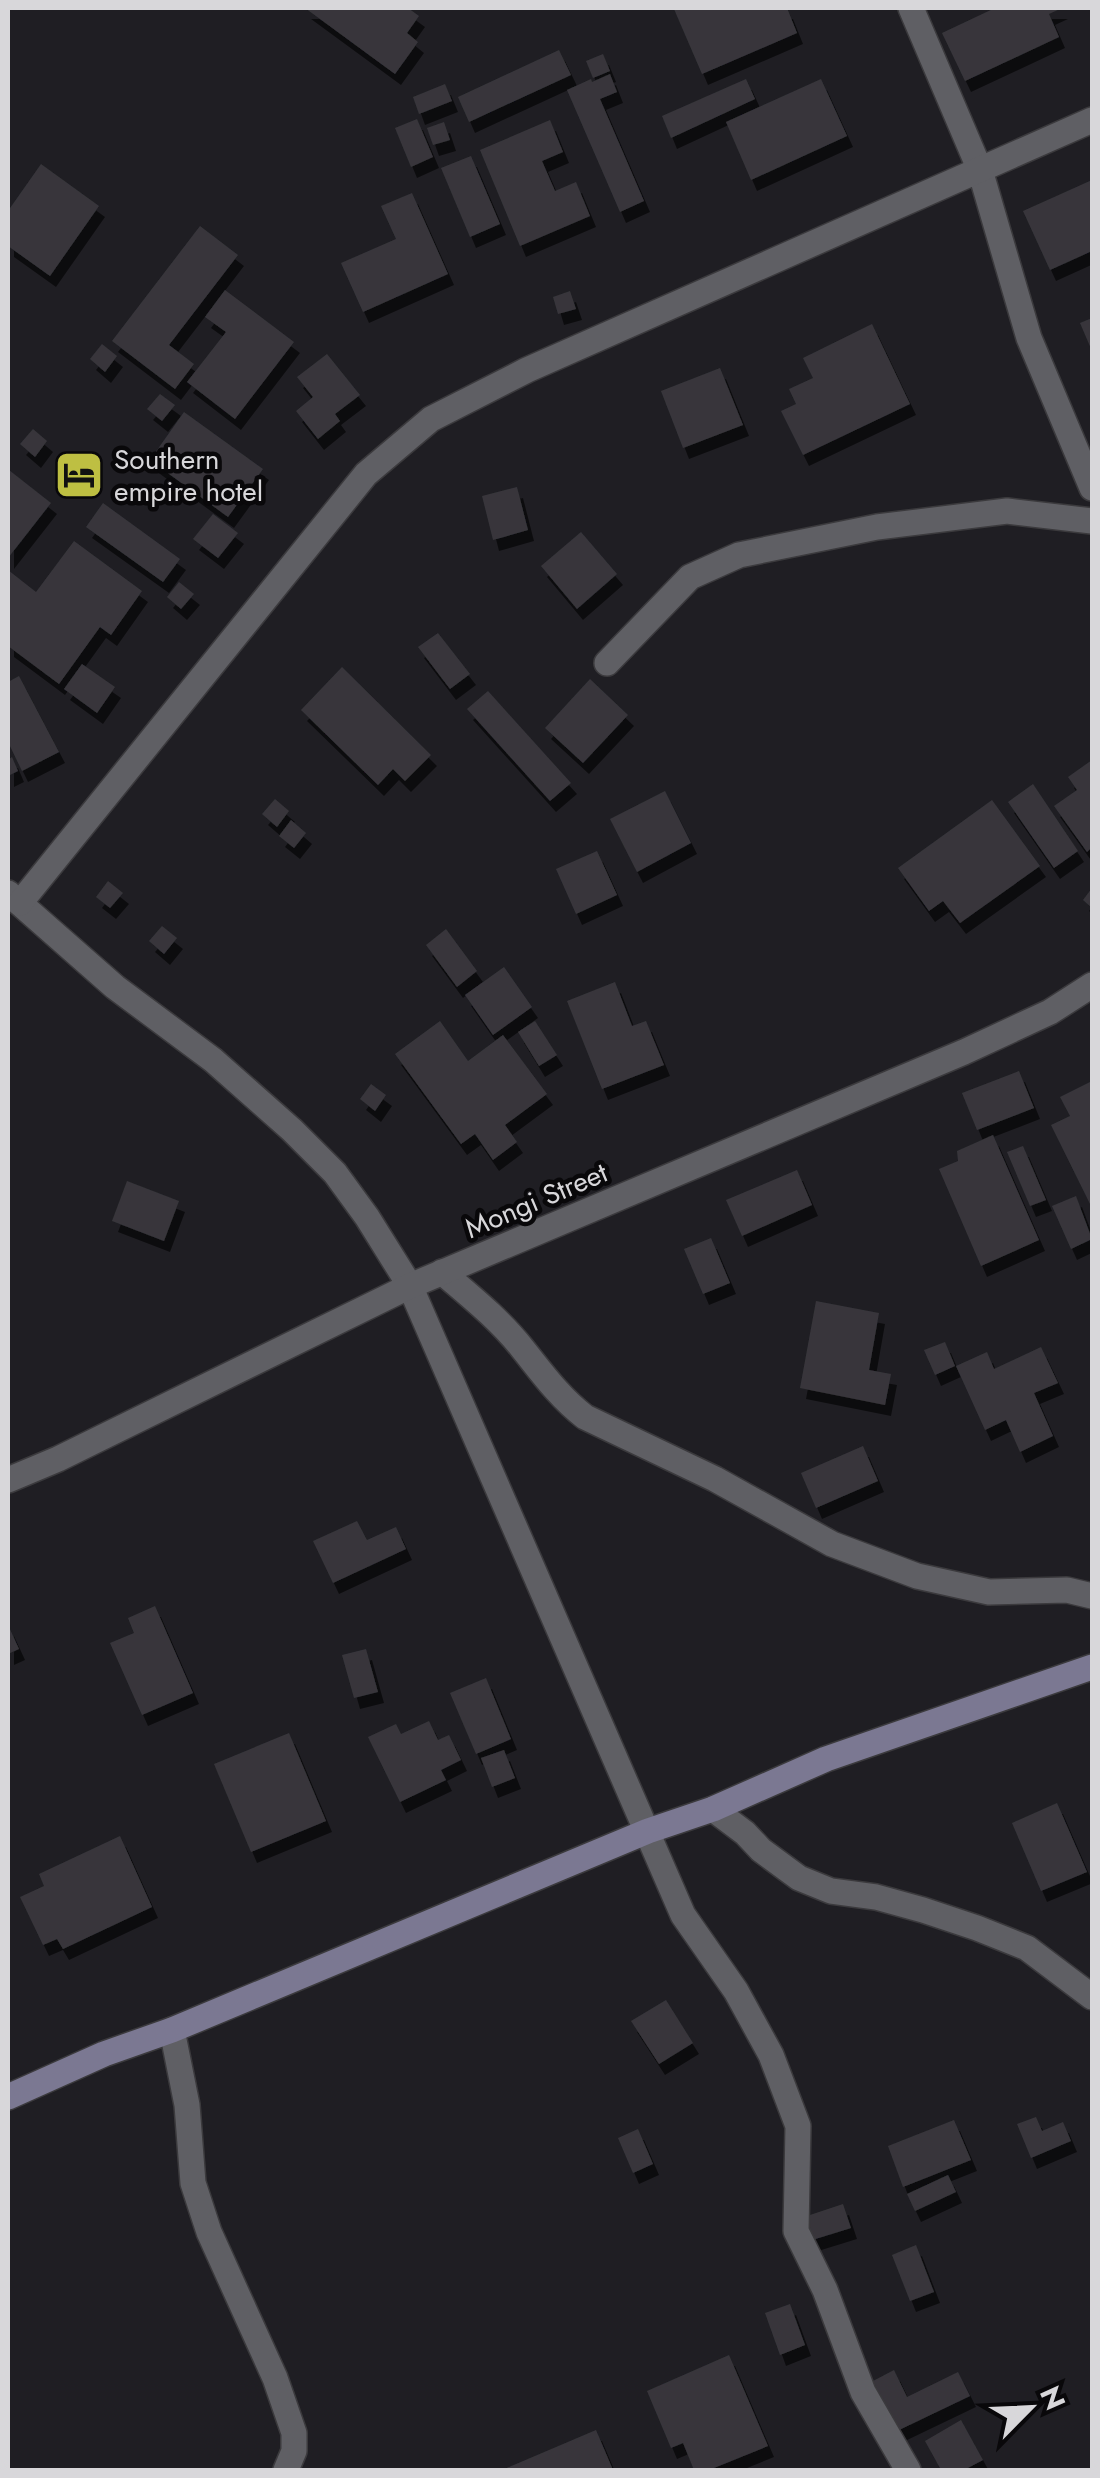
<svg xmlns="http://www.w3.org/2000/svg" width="1100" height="2478" font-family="Jost,sans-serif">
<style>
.building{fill:#37363b;filter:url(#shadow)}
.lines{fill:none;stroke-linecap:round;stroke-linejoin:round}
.street-casing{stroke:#3b3a3d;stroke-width:28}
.secondary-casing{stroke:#3b3a3d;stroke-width:28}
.street{stroke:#5f5f64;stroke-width:25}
.secondary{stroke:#7b7892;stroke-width:25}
.labels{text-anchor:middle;stroke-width:9;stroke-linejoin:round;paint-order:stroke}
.poi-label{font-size:28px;fill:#d8d7da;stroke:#09080a;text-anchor:start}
.street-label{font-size:28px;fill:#d8d7da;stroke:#09080a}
</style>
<defs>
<filter id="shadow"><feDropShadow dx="6" dy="11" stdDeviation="0" flood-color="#0009"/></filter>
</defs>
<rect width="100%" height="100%" fill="#1f1e23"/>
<!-- building -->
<g class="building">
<polygon points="305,8 408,8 419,16 407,33 418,42 395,74"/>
<polygon points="677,8 787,8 797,33 702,74 674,9"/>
<polygon points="995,8 1062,8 1049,14 1059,37 965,81 942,33"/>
<polygon points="559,50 571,75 469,122 458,97"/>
<polygon points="603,54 610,71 593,78 586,61"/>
<polygon points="610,74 617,92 600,99 644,201 620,212 567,90 591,79 592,82"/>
<polygon points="746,79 755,99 671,138 662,116"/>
<polygon points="821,79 847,136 751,180 726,122"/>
<polygon points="445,84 452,101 419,114 413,97"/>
<polygon points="417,119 433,157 411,167 395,128"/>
<polygon points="550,120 563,152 542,161 555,191 576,182 590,216 520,246 480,150"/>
<polygon points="444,122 450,140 433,145 427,128"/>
<polygon points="471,156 500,224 470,237 441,168"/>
<polygon points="41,164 99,206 50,276 8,246 8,211"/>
<polygon points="1092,180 1092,251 1050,270 1023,211"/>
<polygon points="412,193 448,274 363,312 341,263 396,239 381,206"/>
<polygon points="200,226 238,255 169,345 194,364 175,389 112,341"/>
<polygon points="225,290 294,342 235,419 187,382 226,332 205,317"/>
<polygon points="570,291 576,309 558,314 553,297"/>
<polygon points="1092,318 1092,351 1080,323"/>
<polygon points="872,324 910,404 803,455 781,411 796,404 789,389 813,378 803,358"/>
<polygon points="102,344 117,356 105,372 90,359"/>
<polygon points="327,354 360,395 335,414 340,421 318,439 296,411 313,397 297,377"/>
<polygon points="720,368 743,425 683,448 661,391"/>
<polygon points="160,394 175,405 162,421 147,409"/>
<polygon points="184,412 263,469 228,517 150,460"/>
<polygon points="33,429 47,441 35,457 20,444"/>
<polygon points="9,470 51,503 8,558 8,472"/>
<polygon points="517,487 528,530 493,540 482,496"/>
<polygon points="103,503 180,559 163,582 86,527"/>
<polygon points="213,514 238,533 218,558 193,539"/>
<polygon points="581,532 617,574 577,609 541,566"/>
<polygon points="74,541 142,591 111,635 100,627 59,684 8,646 8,570 36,592"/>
<polygon points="179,582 194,594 181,609 167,597"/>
<polygon points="438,633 470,674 450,689 418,647"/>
<polygon points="82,664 115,687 97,713 64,689"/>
<polygon points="342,667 431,755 405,781 393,769 378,785 301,710"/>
<polygon points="19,676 59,752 22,771 8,742 8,703 10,702 8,682"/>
<polygon points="590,679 628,715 583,763 545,728"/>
<polygon points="488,691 571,783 550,801 467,709"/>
<polygon points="12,757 18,771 8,776 8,760"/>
<polygon points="1092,760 1092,847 1087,852 1054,806 1077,790 1068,777"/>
<polygon points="1033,784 1078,851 1054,868 1008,802"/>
<polygon points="665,791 691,843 637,872 610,819"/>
<polygon points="275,799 289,811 277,827 262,814"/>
<polygon points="992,800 1040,866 960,923 943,901 929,911 898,868"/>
<polygon points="291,820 306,833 294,848 279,836"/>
<polygon points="597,851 617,895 576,914 556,869"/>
<polygon points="108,881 123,893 110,908 96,897"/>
<polygon points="1092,888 1092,908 1083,900"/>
<polygon points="162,926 177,938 164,954 149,941"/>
<polygon points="446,929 477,971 457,987 426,945"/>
<polygon points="504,967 532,1007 493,1035 465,995"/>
<polygon points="615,982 632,1026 646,1021 664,1065 602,1089 567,1001"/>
<polygon points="440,1021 468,1061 503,1035 547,1094 505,1125 517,1142 493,1160 475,1134 461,1144 395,1054"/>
<polygon points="535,1021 557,1055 539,1066 518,1032"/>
<polygon points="1019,1071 1034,1108 977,1130 962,1093"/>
<polygon points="1092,1081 1092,1208 1051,1125 1070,1116 1060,1097"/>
<polygon points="371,1084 386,1095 375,1111 360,1099"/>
<polygon points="993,1135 1039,1240 981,1266 939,1169 958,1161 957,1151"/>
<polygon points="1023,1146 1046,1200 1030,1206 1007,1152"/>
<polygon points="797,1170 812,1205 742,1236 726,1200"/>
<polygon points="127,1181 179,1201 164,1241 112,1221"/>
<polygon points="1076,1196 1092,1239 1071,1249 1052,1206"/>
<polygon points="711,1238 730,1283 703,1294 684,1249"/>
<polygon points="816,1301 879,1313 869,1370 891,1374 885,1405 800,1388"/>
<polygon points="945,1342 955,1366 935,1375 924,1350"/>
<polygon points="1041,1347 1058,1383 1034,1393 1053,1436 1020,1452 1006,1420 985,1430 956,1366 987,1352 994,1369"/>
<polygon points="863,1446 878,1481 816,1508 801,1473"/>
<polygon points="357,1521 367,1540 396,1527 406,1549 333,1583 313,1541"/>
<polygon points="155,1606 193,1693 142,1715 110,1643 134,1633 128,1618"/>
<polygon points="8,1625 19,1649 8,1654"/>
<polygon points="366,1649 378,1692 354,1698 342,1655"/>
<polygon points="486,1678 511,1739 476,1754 450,1693"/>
<polygon points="429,1721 438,1740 449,1735 461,1760 441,1770 446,1780 400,1802 368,1737 396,1724 401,1734"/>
<polygon points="289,1733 326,1821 251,1852 214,1764"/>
<polygon points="504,1750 515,1778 492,1787 481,1758"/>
<polygon points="1057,1803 1087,1872 1041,1891 1012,1823"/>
<polygon points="120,1836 152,1907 63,1949 57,1939 43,1945 20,1897 44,1886 39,1874"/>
<polygon points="666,2000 693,2043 659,2064 631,2021"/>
<polygon points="1036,2117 1042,2131 1063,2122 1071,2141 1031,2158 1017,2124"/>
<polygon points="954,2120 971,2160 903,2187 888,2146"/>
<polygon points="638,2129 653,2164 633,2173 618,2138"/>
<polygon points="948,2175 956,2192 915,2211 907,2194"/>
<polygon points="843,2204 851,2228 809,2241 801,2218"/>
<polygon points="916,2245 934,2292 910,2301 892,2255"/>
<polygon points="790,2304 805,2345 780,2355 765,2313"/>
<polygon points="729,2355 768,2446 709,2470 694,2470 683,2443 671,2448 647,2391"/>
<polygon points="894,2370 907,2397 958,2372 970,2396 897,2431 873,2381"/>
<polygon points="961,2420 983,2460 964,2470 941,2470 925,2441"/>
<polygon points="596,2430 613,2470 502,2470"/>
</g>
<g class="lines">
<!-- street casing -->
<g class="street-casing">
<g id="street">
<polyline points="911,8 980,170 1029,338 1092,488"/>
<polyline points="607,663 690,577 739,555 877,527 1007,511 1092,521"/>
<polyline points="8,893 115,987 213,1060 292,1130 335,1173 367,1217 410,1286 683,1915 736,1991 771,2055 798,2126 796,2231 825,2290 863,2392 908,2470"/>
<polyline points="20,903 366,474 431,419 527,370 1092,120"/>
<path d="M442 1272C470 1296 499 1319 522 1348 542 1373 559 1397 585 1417L715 1479 832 1544 917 1576 989 1592 1067 1590 1092 1596"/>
<polyline points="8,1480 58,1459 410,1286 964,1052 1050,1012 1092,985"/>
<polyline points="713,1809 745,1833 761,1850 799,1878 831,1891 876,1897 923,1910 977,1928 1027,1948 1092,1997"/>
<polyline points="172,2030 187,2105 193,2183 209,2232 275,2378 294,2433 294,2451 286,2470"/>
</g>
</g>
<!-- secondary casing -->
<g class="secondary-casing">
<polyline id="secondary" points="8,2097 104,2054 172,2030 648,1831 713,1809 826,1759 1092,1667"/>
</g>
<!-- street -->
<use href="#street" class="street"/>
<!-- secondary -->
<use href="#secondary" class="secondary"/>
</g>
<!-- icons -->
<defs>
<g id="hotel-square" transform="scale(2.5)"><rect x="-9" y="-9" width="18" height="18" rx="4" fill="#bebf42" stroke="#09080a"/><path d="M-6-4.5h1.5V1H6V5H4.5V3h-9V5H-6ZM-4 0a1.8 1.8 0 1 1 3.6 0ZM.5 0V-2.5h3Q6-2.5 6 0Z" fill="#111"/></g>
</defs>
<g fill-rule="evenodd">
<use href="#hotel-square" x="79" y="475"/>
</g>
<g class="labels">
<!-- poi labels -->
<g class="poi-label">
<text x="114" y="469">Southern<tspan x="114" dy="32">empire hotel</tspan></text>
</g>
<!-- street labels -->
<g class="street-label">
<text transform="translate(536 1200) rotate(-23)" y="10">Mongi Street</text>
</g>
</g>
<!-- border -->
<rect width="1100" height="2478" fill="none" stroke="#d8d7da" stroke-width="20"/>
<!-- north arrow -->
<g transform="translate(1030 2408) rotate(66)" stroke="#09080a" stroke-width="8" paint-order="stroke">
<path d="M0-8L18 38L0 25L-18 38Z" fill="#d8d7da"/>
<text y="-15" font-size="28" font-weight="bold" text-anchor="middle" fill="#d8d7da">N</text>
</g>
</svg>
